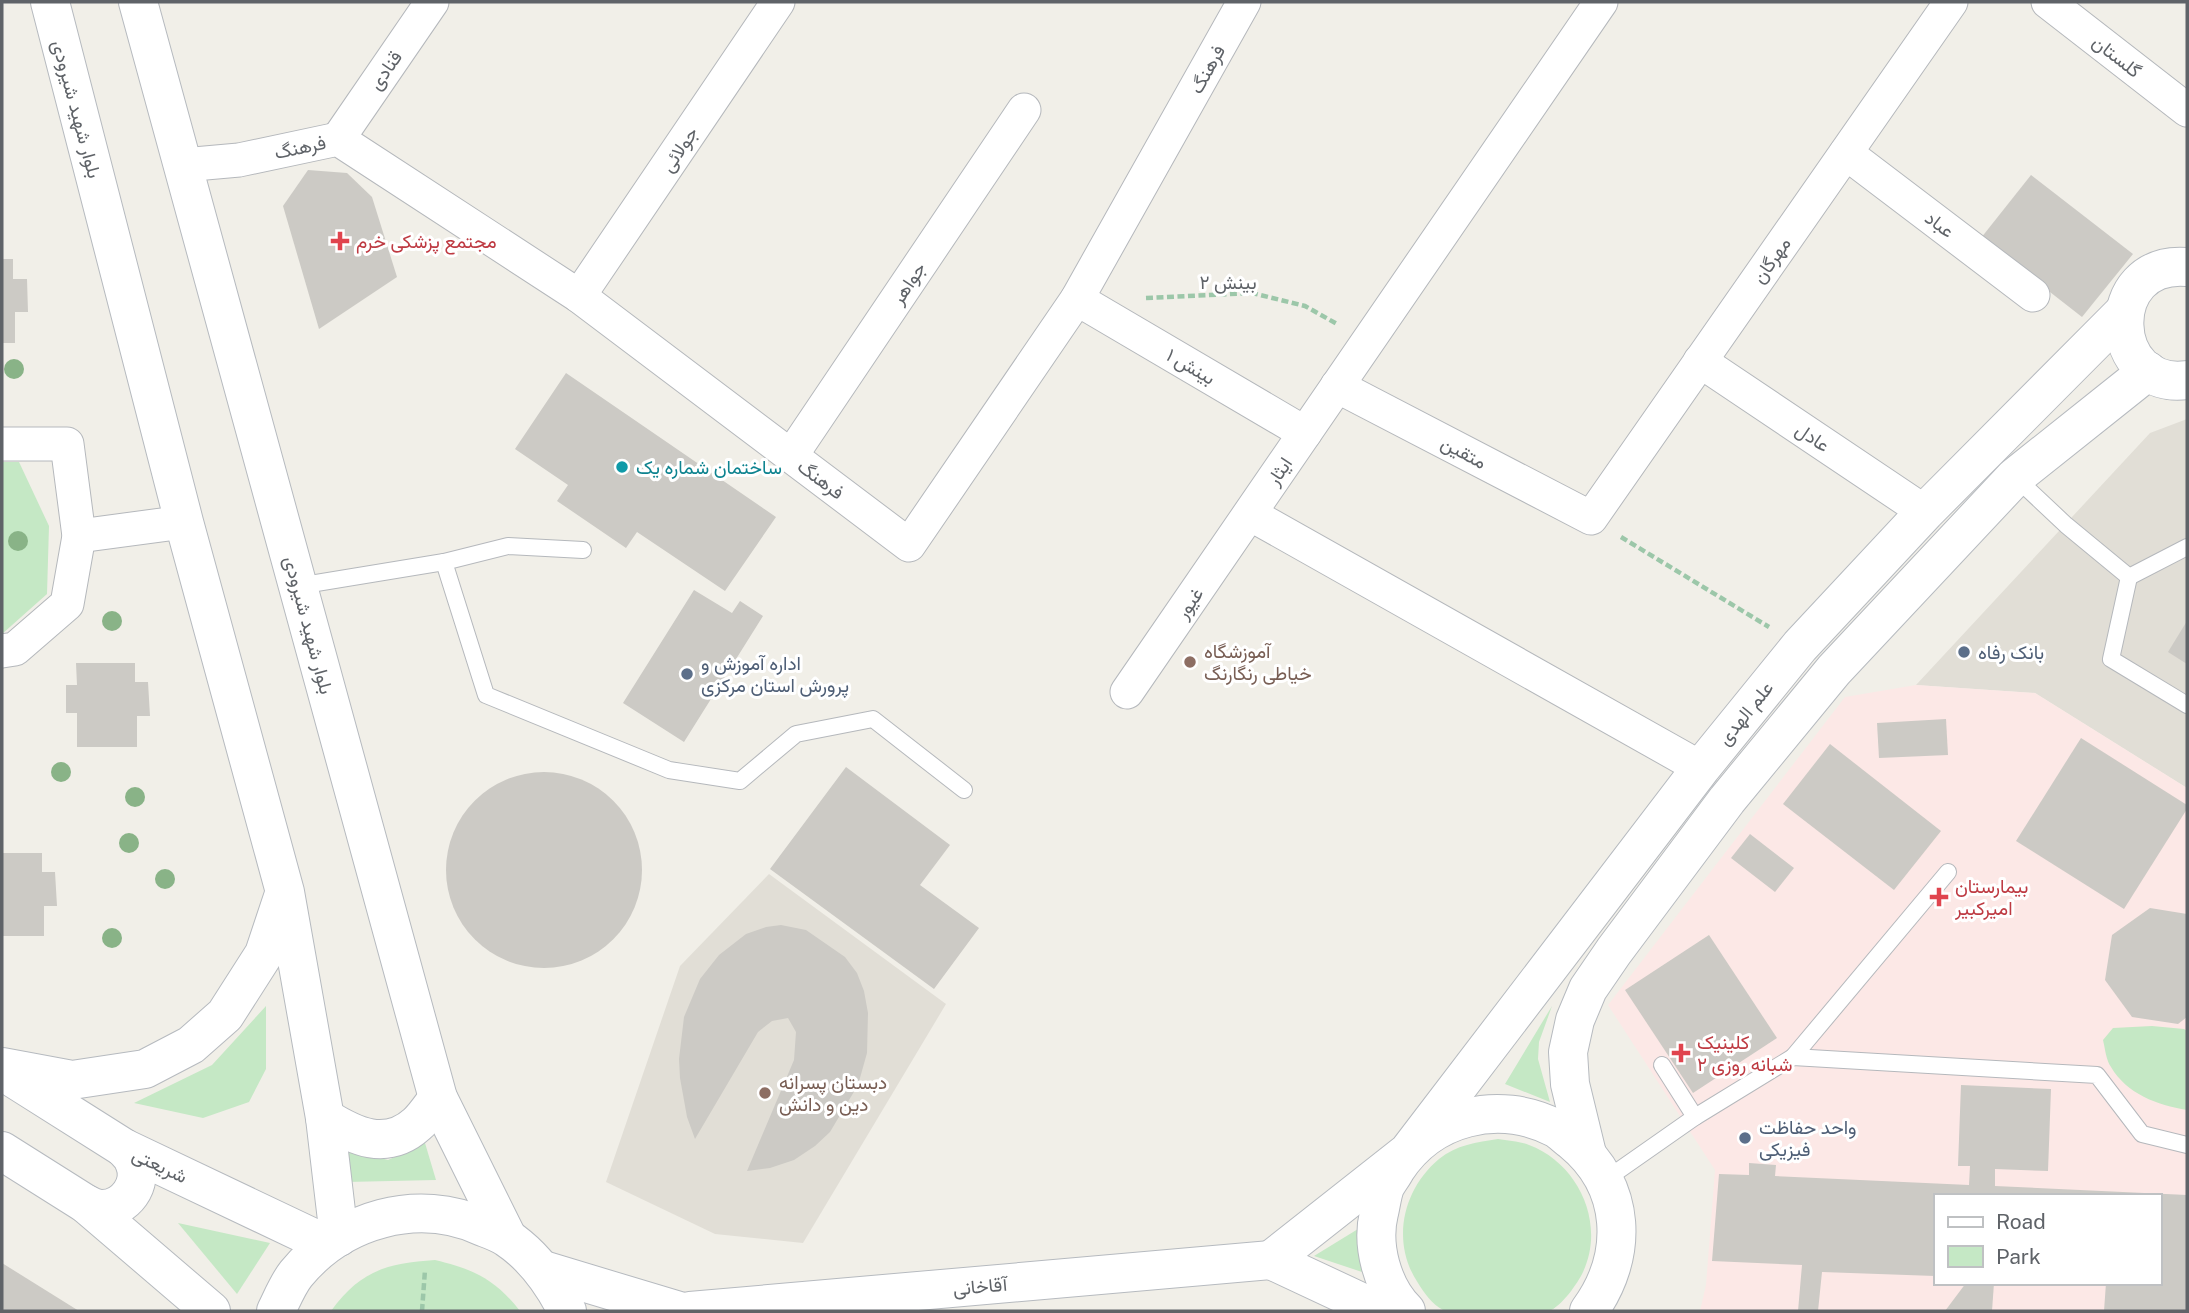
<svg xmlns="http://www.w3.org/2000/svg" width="2189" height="1313" font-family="'Public Sans',Vazirmatn,sans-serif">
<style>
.education{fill:#e1ded6}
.medical{fill:#fce8e6;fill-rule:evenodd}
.green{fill:#c5e8c5}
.building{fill:#cccac5}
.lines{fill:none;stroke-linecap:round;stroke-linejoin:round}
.lane-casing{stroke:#b5b8bc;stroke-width:18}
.street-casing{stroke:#b5b8bc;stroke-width:35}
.secondary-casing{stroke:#b6babf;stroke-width:40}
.path{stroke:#9cc7a9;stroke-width:4.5;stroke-dasharray:7 3.5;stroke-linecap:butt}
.lane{stroke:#fff;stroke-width:16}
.street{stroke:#fff;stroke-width:33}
.secondary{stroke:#fff;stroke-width:38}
.tree{fill:#89b387}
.health-dot{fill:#e0444e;stroke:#fff;stroke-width:2.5}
.culture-dot{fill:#0f9aa8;stroke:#fff;stroke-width:2.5}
.service-dot{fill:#5c6f8a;stroke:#fff;stroke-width:2.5}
.education-dot{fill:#8d6e63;stroke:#fff;stroke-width:2.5}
.labels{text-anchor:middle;stroke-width:6;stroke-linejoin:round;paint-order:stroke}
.street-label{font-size:19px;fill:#5f6368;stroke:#fff}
.health-label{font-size:19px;fill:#be3a42;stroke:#fff;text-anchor:start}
.culture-label{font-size:19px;fill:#0d838f;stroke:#fff;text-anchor:start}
.education-label{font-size:19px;fill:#785e54;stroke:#fff;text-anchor:start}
.service-label{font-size:19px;fill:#4e5e75;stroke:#fff;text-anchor:start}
</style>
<rect width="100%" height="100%" fill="#f1efe8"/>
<!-- education -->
<g class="education">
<polygon points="2187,419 2187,788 2035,693 1916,685 2150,433"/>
<polygon points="769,874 946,1004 803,1243 715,1234 606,1182 680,966"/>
</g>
<!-- medical -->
<path class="medical" d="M1916 685 2035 693 2187 788V1311H1700L1706 1285 1715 1170 1608 1005 1845 697ZM1935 1196H2159V1283H1935Z"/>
<!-- green -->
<g class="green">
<polygon points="2,462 19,462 49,526 47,594 2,634"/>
<polygon points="266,1006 266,1069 249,1102 203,1118 134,1103 212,1065"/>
<polygon points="1552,1006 1539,1042 1538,1059 1550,1102 1505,1084"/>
<path d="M2152 1026 2184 1029 2187 1031V1110C2157 1105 2127 1094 2111 1067 2106 1060 2105 1048 2103 1040L2113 1028Z"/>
<path d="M1498 1139C1508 1141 1520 1141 1529 1145 1578 1163 1606 1223 1583 1272 1578 1283 1561 1307 1549 1311 1539 1313 1522 1311 1512 1311 1499 1311 1451 1313 1443 1310 1432 1304 1424 1293 1418 1283 1391 1243 1402 1190 1439 1159 1456 1145 1477 1142 1498 1139Z"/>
<polygon points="425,1143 436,1180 346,1182 348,1149 388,1160"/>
<polygon points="178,1223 270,1243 237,1294"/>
<polygon points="1358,1229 1358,1250 1362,1272 1314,1256"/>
<path d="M435 1260C473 1269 495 1279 520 1311H331C360 1271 387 1263 435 1260Z"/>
</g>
<!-- building -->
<g class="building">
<polygon points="308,170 347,173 372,197 397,277 319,329 283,206"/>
<polygon points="2031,175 2133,254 2082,317 1981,238"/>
<polygon points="2,259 13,259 13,279 27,279 28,312 15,312 15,343 2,343"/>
<polygon points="566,373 776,517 725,591 637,532 626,548 557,501 568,485 515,449"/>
<polygon points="694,590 732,613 740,601 763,616 684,742 623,703"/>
<polygon points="2187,621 2187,664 2168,652"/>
<polygon points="76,663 135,663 135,682 148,682 150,716 137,716 137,747 77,747 77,713 66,713 66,685 77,685"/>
<polygon points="1946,719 1948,755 1879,758 1877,723"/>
<polygon points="2081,738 2187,805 2187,809 2124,909 2016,841"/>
<polygon points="1830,744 1941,831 1894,890 1783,804"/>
<polygon points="846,767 950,845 920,885 979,928 934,989 770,869"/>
<circle cx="544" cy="870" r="98"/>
<polygon points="1750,834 1794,868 1775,892 1731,858"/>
<polygon points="2,853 42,853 42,872 55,872 57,906 44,906 44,936 2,936"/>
<polygon points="2150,908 2187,914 2187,1017 2178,1024 2132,1017 2105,980 2112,935"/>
<polygon points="781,925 806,930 845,957 857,973 864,991 868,1013 867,1053 858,1085 830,1132 815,1146 794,1160 770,1168 747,1171 794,1060 796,1032 788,1018 772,1021 758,1032 695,1139 687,1117 680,1078 679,1059 684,1017 700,979 719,955 746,934 766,927"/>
<polygon points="1709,935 1777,1038 1693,1093 1625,990"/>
<polygon points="1961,1085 2051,1089 2048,1171 1995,1169 1995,1186 2187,1195 2187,1311 2104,1311 2106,1283 2159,1283 2159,1196 1935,1196 1935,1276 1822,1272 1818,1311 1798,1311 1802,1265 1712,1261 1719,1174 1749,1175 1749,1163 1776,1165 1775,1176 1969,1185 1970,1166 1958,1166"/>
<polygon points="2,1263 79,1311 2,1311"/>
<polygon points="1966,1283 1994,1283 1992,1311 1945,1311"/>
</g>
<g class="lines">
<!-- lane casing -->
<g class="lane-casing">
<g id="lane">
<polyline points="2015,477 2066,525 2129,577"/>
<polyline points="444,562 486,695 669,770 740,781 796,734 873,719 964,790"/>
<polyline points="2129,577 2111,659 2187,705"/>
<polyline points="2129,577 2187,547"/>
<polyline points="298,586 444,562 508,546 583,550"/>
<polyline points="1793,1057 1948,872"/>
<polyline points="1662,1065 1695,1117"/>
<polyline points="1605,1180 1695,1117 1793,1057 2097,1075 2142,1134 2187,1145"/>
</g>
</g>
<!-- street casing -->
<g class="street-casing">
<g id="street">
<polyline points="2048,2 2187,110"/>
<polyline points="338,139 432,2"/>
<polyline points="1846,153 2033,295"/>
<polyline points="183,165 239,160 338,139 579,296 909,545 1077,299 1244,2"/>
<polyline points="579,296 778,2"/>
<polyline points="1077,299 1305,433"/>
<polyline points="1700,361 1925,512"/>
<polyline points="1337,386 1591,518 1951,2"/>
<polyline points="2,444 67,444 79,536 67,604 15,649 2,651"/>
<polyline points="791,456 1024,110"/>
<polyline points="1250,514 1701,768"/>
<polyline points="79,536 184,522"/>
<polyline points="1127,692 1601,2"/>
</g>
</g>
<!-- secondary casing -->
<g class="secondary-casing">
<g id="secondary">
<polyline points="50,2 184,522 285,892 325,1118 339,1237"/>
<polyline points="138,2 438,1098 507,1237"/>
<path d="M2187 267C2100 260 2107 391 2187 380"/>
<polyline points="2,1067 72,1080 145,1069 191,1045 225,1015 264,954 283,897"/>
<polyline points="10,1076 124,1148 326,1244"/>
<path d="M325 1118C354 1136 386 1152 417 1124 425 1117 431 1107 438 1098"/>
<polyline points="2,1151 86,1204 211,1311"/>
<polyline points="1587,1154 1570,1084 1568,1052 1575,1020 1588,989 1614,951 1727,800 1834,670 2015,477 2148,371"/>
<path d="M86 1204C90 1206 97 1209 102 1209 125 1209 144 1184 134 1162 133 1157 127 1152 124 1148"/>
<polyline points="1271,1260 1408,1152 1701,768 1800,646 1925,512 2125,311"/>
<polyline points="1271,1260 1380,1311"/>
<polyline points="543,1270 679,1311"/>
<path d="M276 1311C282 1299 288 1284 296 1274 341 1219 418 1197 483 1227 491 1230 500 1233 507 1238 534 1256 553 1283 567 1311"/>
<polyline points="690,1311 1271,1260"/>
<path d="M1406 1311C1382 1287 1371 1245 1379 1213 1381 1205 1382 1195 1385 1187 1388 1181 1393 1175 1396 1169 1431 1116 1498 1099 1555 1128 1561 1131 1566 1137 1572 1141 1627 1186 1629 1256 1589 1311"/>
</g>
</g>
<!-- path -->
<g class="path">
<polyline points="1146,298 1252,293 1305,306 1337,324"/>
<polyline points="1621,537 1769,627"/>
<polyline points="422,1311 425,1270"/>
</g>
<!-- lane -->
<use href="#lane" class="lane"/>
<!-- street -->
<use href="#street" class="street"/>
<!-- secondary -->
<use href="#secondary" class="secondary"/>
</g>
<!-- trees -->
<g class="tree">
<circle cx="14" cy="369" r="10"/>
<circle cx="18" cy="541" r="10"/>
<circle cx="112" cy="621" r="10"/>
<circle cx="61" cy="772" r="10"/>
<circle cx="135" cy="797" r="10"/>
<circle cx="129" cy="843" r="10"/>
<circle cx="165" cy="879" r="10"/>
<circle cx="112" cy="938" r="10"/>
</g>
<!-- markers -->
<g class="health-dot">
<path d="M336.5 230.5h7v7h7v7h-7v7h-7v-7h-7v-7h7z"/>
<path d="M1935.5 886.5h7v7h7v7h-7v7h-7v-7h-7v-7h7z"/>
<path d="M1677.5 1042.5h7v7h7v7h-7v7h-7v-7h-7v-7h7z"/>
</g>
<circle class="culture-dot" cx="622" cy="467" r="7"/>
<g class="service-dot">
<circle cx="1964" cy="652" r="7"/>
<circle cx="687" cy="674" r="7"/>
<circle cx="1745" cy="1138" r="7"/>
</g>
<g class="education-dot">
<circle cx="1190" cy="662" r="7"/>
<circle cx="765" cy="1093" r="7"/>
</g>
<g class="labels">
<!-- street labels -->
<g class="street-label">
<text transform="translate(2117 56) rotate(38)" y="7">گلستان</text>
<text transform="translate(1207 69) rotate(-61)" y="7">فرهنگ</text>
<text transform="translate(385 70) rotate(-55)" y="7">قنادی</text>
<text transform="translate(77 109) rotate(75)" y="7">بلوار شهید شیرودی</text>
<text transform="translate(300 147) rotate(-12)" y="7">فرهنگ</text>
<text transform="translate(679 149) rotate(-56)" y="7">جولائی</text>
<text transform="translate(1940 224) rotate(37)" y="7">عباد</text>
<text transform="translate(1771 260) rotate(-55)" y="7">مهرگان</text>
<text x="1228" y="289">بینش ۲</text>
<text transform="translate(908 283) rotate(-56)" y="7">جواهر</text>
<text transform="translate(1191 366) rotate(30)" y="7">بینش ۱</text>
<text transform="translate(1813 437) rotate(34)" y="7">عادل</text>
<text transform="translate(1464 452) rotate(28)" y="7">متقین</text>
<text transform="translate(1279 471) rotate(-56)" y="7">ایثار</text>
<text transform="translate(821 479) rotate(37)" y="7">فرهنگ</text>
<text transform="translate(1189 603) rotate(-56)" y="7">غیور</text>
<text transform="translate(309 625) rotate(75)" y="7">بلوار شهید شیرودی</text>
<text transform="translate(1745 713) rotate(-51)" y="7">علم الهدی</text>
<text transform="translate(160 1165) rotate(25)" y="7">شریعتی</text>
<text transform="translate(980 1286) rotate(-5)" y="7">آقاخانی</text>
</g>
<!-- health labels -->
<g class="health-label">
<text x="356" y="248">مجتمع پزشکی خرم</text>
<text x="1955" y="893">بیمارستان<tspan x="1955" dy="22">امیرکبیر</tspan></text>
<text x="1697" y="1049">کلینیک<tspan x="1697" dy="22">شبانه روزی ۲</tspan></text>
</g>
<!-- culture labels -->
<g class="culture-label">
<text x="636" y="474">ساختمان شماره یک</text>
</g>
<!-- education labels -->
<g class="education-label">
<text x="1204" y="658">آموزشگاه<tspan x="1204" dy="22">خیاطی رنگارنگ</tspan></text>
<text x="779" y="1089">دبستان پسرانه<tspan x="779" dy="22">دین و دانش</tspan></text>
</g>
<!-- service labels -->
<g class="service-label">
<text x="1978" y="659">بانک رفاه</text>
<text x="701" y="670">اداره آموزش و<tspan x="701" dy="22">پرورش استان مرکزی</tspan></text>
<text x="1759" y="1134">واحد حفاظت<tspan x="1759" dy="22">فیزیکی</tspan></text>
</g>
</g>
<!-- border -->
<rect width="2189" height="1313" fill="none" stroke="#5f6368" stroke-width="7"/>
<!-- legend -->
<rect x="1934" y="1194" width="228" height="91" fill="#ffffff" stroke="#bfc1c3" stroke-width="2"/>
<rect x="1948" y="1217" width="35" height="10" fill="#ffffff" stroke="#bfc1c3" stroke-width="2"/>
<text x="1996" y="1229" font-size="21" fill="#5f6368">Road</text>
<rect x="1948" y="1246" width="35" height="21" fill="#c5e8c5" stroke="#bfc1c3" stroke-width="2"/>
<text x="1996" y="1264" font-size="21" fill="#5f6368">Park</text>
</svg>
